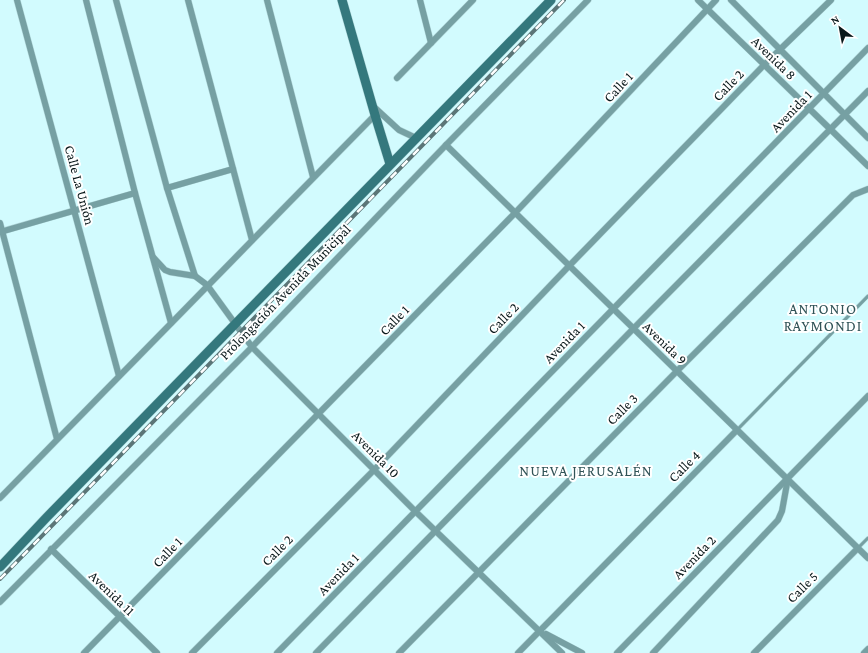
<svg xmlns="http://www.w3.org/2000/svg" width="868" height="653" font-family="'Crimson Pro',serif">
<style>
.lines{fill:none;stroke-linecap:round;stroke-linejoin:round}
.lane-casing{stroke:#b2d7da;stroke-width:4}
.street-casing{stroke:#b2d7da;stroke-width:7}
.secondary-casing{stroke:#b2d7da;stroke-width:10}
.lane{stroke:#76a0a3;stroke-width:3}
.street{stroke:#76a0a3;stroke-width:6}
.secondary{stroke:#34787d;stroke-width:9}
.rail-casing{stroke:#5b7577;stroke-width:4}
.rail{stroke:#fff;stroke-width:2.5;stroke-dasharray:8;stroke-linecap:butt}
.labels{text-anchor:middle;stroke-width:4;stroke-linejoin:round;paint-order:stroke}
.street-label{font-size:14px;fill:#09181a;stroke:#fff}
.neighbourhood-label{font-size:15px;letter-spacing:1px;fill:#305357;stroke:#fff}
</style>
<rect width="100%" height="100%" fill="#d2fbfe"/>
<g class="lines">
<!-- lane casing -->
<g class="lane-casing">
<g id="lane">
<polyline points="737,430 868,296"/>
<polyline points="858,548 868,538"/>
</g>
</g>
<!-- street casing -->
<g class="street-casing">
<g id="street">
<polyline points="17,0 119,376"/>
<polyline points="86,0 135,193 171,323"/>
<polyline points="116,0 167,188 195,276 207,285 252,347 416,512 562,653"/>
<polyline points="188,0 252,240"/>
<polyline points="267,0 313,177"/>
<polyline points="420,0 431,43"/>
<polyline points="698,0 868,166"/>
<polyline points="731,0 868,138"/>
<polyline points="397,78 473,0"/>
<polyline points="373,106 399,130 416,138"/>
<polyline points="446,145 868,558"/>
<polyline points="167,188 233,169"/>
<polyline points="0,223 57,439"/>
<polyline points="0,232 135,193"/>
<polyline points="153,257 165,270 170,272 195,276"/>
<polyline points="0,498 375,115"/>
<polyline points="51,549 157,653"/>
<polyline points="0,602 252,347 446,145 588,0"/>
<polyline points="546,634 582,653"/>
<polyline points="84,653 515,213 716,0"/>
<polyline points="192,653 374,470 569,266 764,65 831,0"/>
<polyline points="277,653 868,48"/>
<polyline points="316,653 633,329 868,91"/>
<polyline points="399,653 677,371 853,195 868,189"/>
<polyline points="518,653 737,430"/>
<polyline points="617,653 868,396"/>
<polyline points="653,653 778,520 782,511 788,478"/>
<polyline points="754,653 858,548"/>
<polyline points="864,653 868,649"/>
</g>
</g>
<!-- secondary casing -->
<g class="secondary-casing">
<g id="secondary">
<polyline points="342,0 375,115 390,164"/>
<polyline points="0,567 46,518 551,0"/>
</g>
</g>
<!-- lane -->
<use href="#lane" class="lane"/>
<!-- street -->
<use href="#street" class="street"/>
<!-- secondary -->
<use href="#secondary" class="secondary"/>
<!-- rail casing -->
<g class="rail-casing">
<polyline id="rail" points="0,579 564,0"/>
</g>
<!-- rail -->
<use href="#rail" class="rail"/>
</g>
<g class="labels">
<!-- street labels -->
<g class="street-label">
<text transform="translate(774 58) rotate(44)" y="5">Avenida 8</text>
<text transform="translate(728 85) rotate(-46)" y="5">Calle 2</text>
<text transform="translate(618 87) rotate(-47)" y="5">Calle 1</text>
<text transform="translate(791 111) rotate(-46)" y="5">Avenida 1</text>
<text transform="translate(80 185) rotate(75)" y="5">Calle La Unión</text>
<text transform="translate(285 292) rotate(-46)" y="5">Prolongación Avenida Municipal</text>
<text transform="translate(503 318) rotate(-46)" y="5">Calle 2</text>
<text transform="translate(394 320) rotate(-46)" y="5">Calle 1</text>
<text transform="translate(564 342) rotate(-46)" y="5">Avenida 1</text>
<text transform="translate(665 343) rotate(44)" y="5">Avenida 9</text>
<text transform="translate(622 409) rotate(-45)" y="5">Calle 3</text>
<text transform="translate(376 454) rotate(45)" y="5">Avenida 10</text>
<text transform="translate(684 466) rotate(-45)" y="5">Calle 4</text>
<text transform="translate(277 550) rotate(-45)" y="5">Calle 2</text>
<text transform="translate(167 552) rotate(-46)" y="5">Calle 1</text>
<text transform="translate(694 557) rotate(-46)" y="5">Avenida 2</text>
<text transform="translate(338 574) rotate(-46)" y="5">Avenida 1</text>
<text transform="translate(802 587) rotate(-45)" y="5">Calle 5</text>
<text transform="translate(112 593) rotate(44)" y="5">Avenida 11</text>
</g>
<!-- neighbourhood labels -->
<g class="neighbourhood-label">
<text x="823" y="314">ANTONIO<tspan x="823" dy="17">RAYMONDI</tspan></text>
<text x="586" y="476">NUEVA JERUSALÉN</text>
</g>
</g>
<!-- north arrow -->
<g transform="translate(840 28) rotate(328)" stroke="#ffffff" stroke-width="3" paint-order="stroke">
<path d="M0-3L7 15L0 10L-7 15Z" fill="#09181a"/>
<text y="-6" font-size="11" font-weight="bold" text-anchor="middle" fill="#09181a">N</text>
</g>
</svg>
